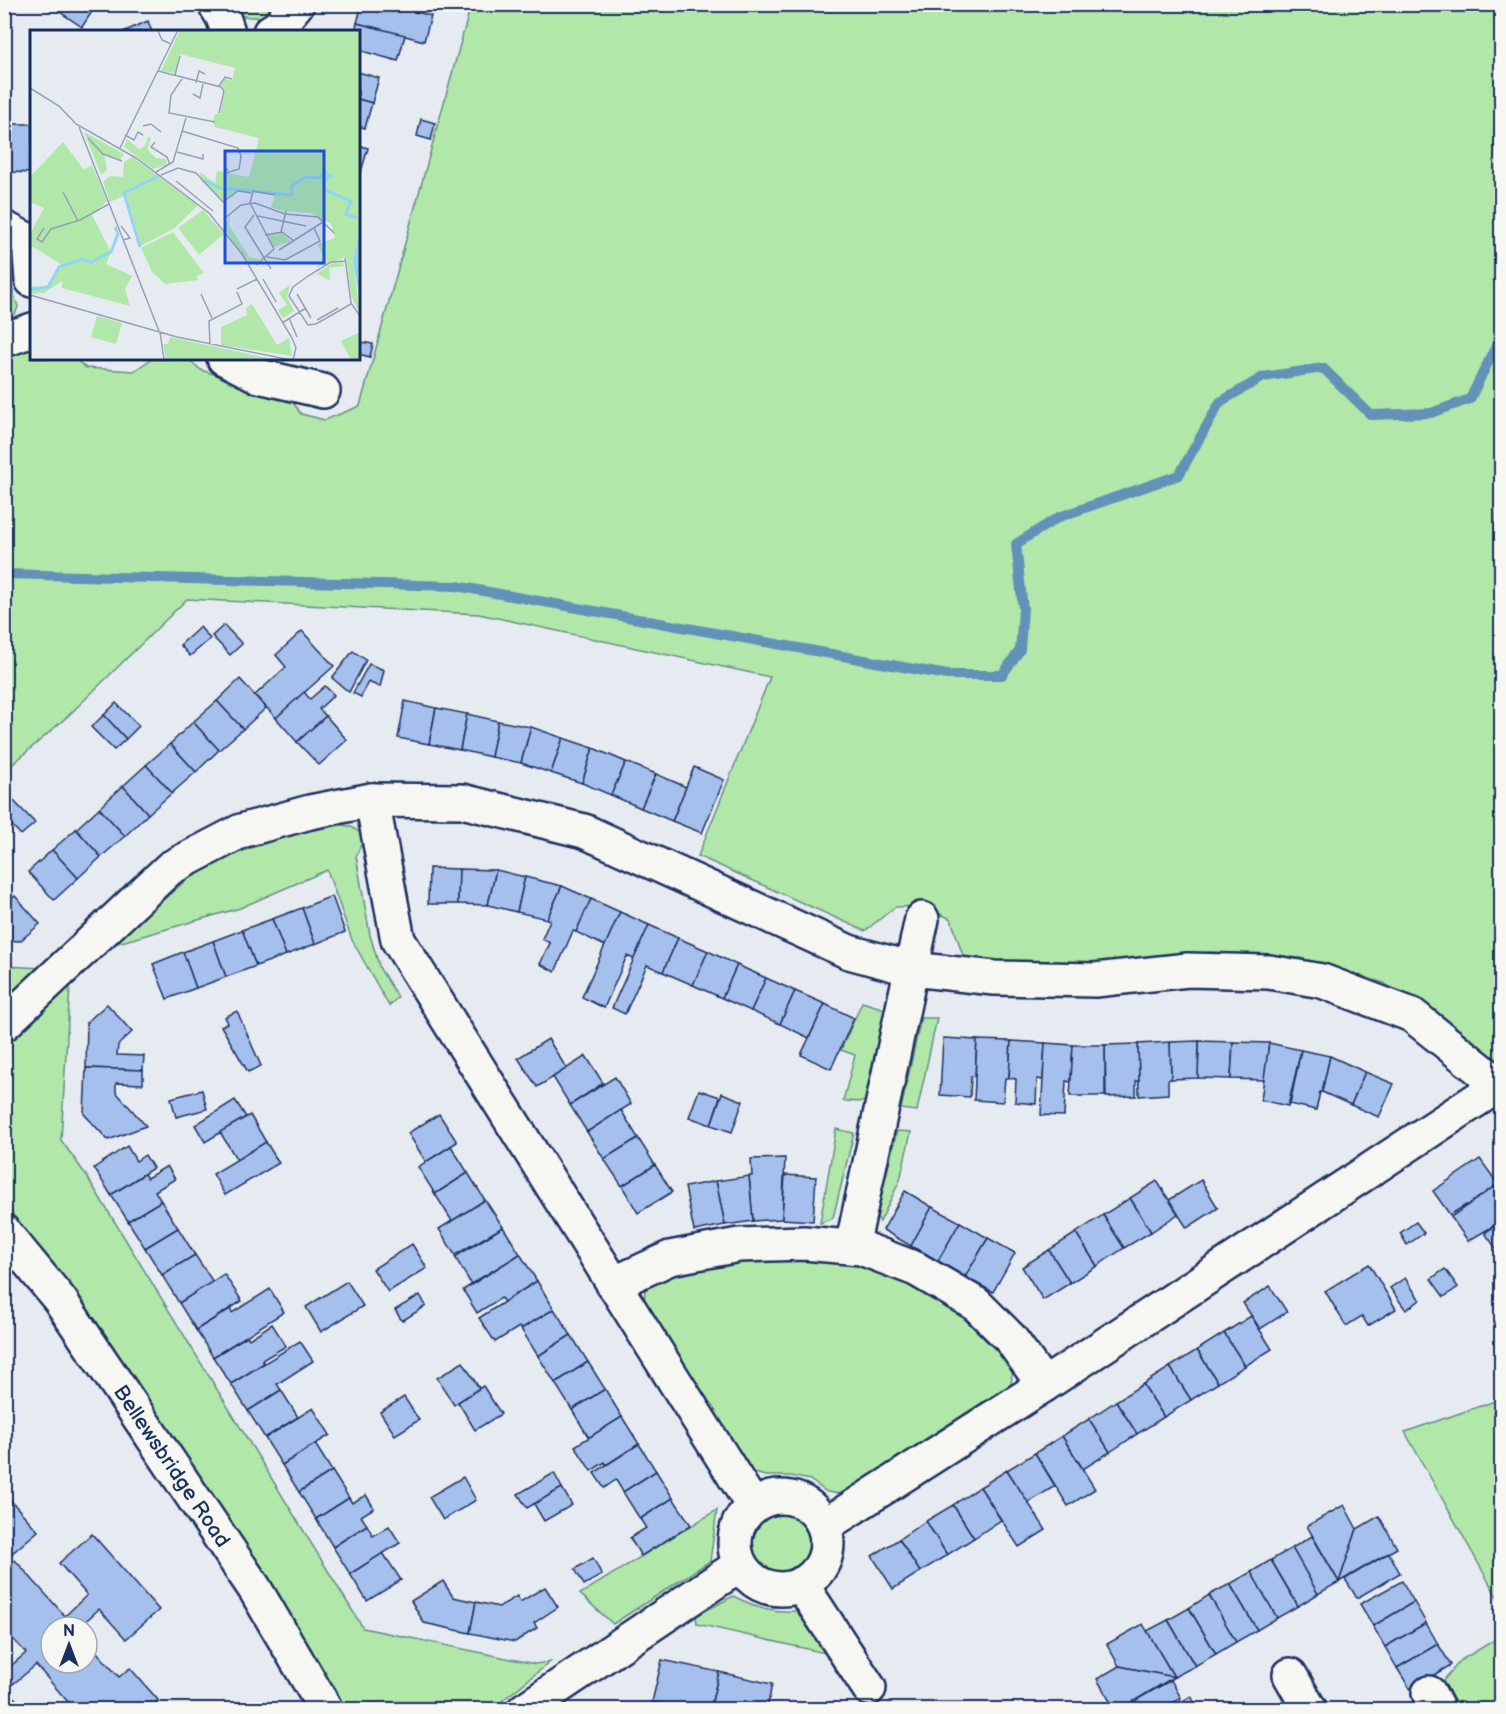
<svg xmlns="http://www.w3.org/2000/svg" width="1506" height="1714" font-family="'Balsamiq Sans',sans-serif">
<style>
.green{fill:#b1e8aa;stroke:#668c84;stroke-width:1.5}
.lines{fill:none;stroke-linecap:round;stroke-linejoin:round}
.stream{stroke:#6292b7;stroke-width:10}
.building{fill:#a6c0ed;stroke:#1b2f5e;stroke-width:1.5}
.minor-casing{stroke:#1b2f5e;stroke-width:38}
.minor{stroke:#f6f6f2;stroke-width:33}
.labels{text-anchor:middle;stroke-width:5;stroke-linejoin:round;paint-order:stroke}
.street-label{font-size:21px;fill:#1b2f5e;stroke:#f6f6f2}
.inset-river{fill:none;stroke:#91d4f3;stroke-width:3}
.inset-road{fill:none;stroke:#95a0b6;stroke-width:1.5}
.view{fill:#1d4ed8;fill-opacity:0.15;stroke:#1d4ed8;stroke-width:3}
.inset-edge{fill:none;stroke:#1b2f5e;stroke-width:3}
</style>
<rect width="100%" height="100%" fill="#e6ebf1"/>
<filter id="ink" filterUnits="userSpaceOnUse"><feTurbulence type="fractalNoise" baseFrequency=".0167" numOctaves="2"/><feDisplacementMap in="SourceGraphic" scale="12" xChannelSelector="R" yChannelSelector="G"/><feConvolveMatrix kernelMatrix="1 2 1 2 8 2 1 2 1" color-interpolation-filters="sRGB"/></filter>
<g filter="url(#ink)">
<!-- green -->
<g class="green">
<path d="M229 5H280L265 17C252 17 236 19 229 5Z"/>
<polygon points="471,5 1501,5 1501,1066 1384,983 1300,958 1211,952 1112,965 1013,964 964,959 951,919 923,906 895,907 865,931 698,856 770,677 479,614 187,599 68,716 7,769 5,769 4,345 31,349 32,358 75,359 86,368 134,371 151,359 188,359 201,370 290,398 301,414 325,420 360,406"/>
<polygon points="5,264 10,266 13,292 18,307 15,314 5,310"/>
<polygon points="335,824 350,826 365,836 356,856 370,935 380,969 398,997 389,1006 352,940 327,870 240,908 111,945 190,877 235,854 279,838"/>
<polygon points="5,966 41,968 5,1000"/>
<polygon points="70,985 61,1140 86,1175 363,1628 535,1664 550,1662 492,1709 464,1709 439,1702 383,1702 342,1706 262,1575 5,1203 4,1105 12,1042 23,1019"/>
<polygon points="862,1002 885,1009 865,1102 843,1101 855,1055 841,1050"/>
<polygon points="921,1018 937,1018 917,1111 901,1109"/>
<polygon points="836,1129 854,1133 833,1218 820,1223"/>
<polygon points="897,1131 911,1132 900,1180 880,1222 876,1215"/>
<polygon points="802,1255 866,1265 949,1304 1013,1367 1011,1384 841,1494 827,1492 810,1480 791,1476 765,1476 749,1471 644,1305 645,1289 656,1280 721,1261"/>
<polygon points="1501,1399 1502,1399 1501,1604 1405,1432"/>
<polygon points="717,1510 710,1561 613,1624 580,1594"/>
<circle cx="781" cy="1543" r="28"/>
<path d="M733 1596C757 1608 778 1614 805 1610L831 1649 825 1653 697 1624 696 1616Z"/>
<polygon points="1501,1636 1501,1709 1457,1709 1441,1683 1461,1660"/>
</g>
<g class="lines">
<!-- stream -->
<g class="stream">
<polyline points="1502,497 1499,533 1502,539"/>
<polyline points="4,574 456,586 947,675 1002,675 1020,650 1023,609 1016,544 1059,517 1179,475 1220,402 1263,377 1323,368 1371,415 1431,413 1470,399 1497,344 1502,340"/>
</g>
</g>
<!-- building -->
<g class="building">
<polygon points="49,4 66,4 60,12"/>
<polygon points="66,4 97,4 82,27 60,12"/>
<polygon points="362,4 389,4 431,16 424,41 357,23"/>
<polygon points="148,21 152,32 123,32"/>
<polygon points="357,23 405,35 398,61 358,50 358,32 355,32"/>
<polygon points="358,72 379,78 372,103 358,99"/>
<polygon points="358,99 372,103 365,128 358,126"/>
<polygon points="421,119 435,123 431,140 417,136"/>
<polygon points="4,124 12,124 11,172 4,172"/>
<polygon points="12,124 32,124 32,173 11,172"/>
<polygon points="358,145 368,148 361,172 358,172"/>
<polygon points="361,342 373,344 370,357 358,354"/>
<polygon points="224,625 242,644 230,655 212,636"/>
<polygon points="200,627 210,639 190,656 180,645"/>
<polygon points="302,631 334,666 276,718 255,695 286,667 276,655"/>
<polygon points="353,651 366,660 349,692 332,678"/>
<polygon points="369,664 384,670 380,687 368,682 361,697 353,693"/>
<polygon points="240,679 266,708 243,729 217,701"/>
<polygon points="325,686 334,695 319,709 326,716 297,742 276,718 304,692 310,699"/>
<polygon points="217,701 243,729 219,750 193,722"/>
<polygon points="405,701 436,708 429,744 398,738"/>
<polygon points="116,703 139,726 126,739 104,715"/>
<polygon points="436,708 467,714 460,750 429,744"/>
<polygon points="467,714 498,721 491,757 460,750"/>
<polygon points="104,715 126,739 114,750 91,727"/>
<polygon points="326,716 347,740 319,765 297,742"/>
<polygon points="498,721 531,727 521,763 491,757"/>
<polygon points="193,722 219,750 196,772 170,744"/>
<polygon points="531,727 563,738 551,773 521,763"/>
<polygon points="563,738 593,748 582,783 551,773"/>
<polygon points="170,744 196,772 172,793 146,765"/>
<polygon points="593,748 626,762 611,795 582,783"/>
<polygon points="626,762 656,774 641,808 611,795"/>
<polygon points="146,765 172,793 148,814 123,786"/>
<polygon points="694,767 724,780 702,833 672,821"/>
<polygon points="656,774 686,787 672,821 641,808"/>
<polygon points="123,786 148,814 125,836 99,808"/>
<polygon points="9,796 35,823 21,835 4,817 4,800"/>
<polygon points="99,808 125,836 101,857 76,829"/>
<polygon points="76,829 101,857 78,878 52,850"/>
<polygon points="52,850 78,878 54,900 28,872"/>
<polygon points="429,868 459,869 458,904 428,904"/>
<polygon points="459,869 496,870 488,905 458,904"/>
<polygon points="496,870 525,877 517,912 488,905"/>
<polygon points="525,877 562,886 547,919 517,912"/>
<polygon points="562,886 591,899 576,932 573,931 555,972 540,964 550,943 542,939 550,920 547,919"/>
<polygon points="15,896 40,924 20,941 4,940 4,905"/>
<polygon points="332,896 345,932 315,944 302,908"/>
<polygon points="591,899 620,912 605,946 576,932"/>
<polygon points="302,908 315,944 286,955 272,919"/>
<polygon points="620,912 649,925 634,959 627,956 604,1008 582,997"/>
<polygon points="272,919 286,955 256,966 242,930"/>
<polygon points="649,925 678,938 663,972 647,965 625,1014 612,1008"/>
<polygon points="242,930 256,966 226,977 213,941"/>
<polygon points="678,938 708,951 693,985 663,972"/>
<polygon points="213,941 226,977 196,988 183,952"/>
<polygon points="708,951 737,965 722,998 693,985"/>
<polygon points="183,952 196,988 167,999 153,964"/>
<polygon points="737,965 766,978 751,1011 722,998"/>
<polygon points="766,978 795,991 780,1024 751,1011"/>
<polygon points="795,991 825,1004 809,1038 780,1024"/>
<polygon points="107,1004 132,1032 118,1045 117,1055 144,1056 143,1070 86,1068 87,1022"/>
<polygon points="825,1004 854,1018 831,1069 801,1055"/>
<polygon points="237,1011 261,1066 248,1072 221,1026 228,1023 225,1017"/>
<polygon points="943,1038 977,1040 975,1077 971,1076 970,1097 940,1095"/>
<polygon points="548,1039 567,1069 537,1087 518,1058"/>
<polygon points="977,1040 1011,1041 1009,1078 1005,1078 1003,1102 974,1100"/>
<polygon points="1011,1041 1045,1043 1043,1080 1037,1079 1036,1104 1015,1102 1016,1079 1009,1078"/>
<polygon points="1199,1041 1233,1042 1231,1079 1198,1078"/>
<polygon points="1199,1041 1198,1078 1171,1079 1170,1042"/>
<polygon points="1170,1042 1171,1079 1168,1080 1168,1094 1139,1096 1138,1044"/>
<polygon points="1233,1042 1269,1043 1265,1080 1231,1079"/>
<polygon points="1045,1043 1073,1045 1071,1082 1066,1081 1064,1116 1041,1115"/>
<polygon points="1269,1043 1301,1050 1288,1106 1261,1100"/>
<polygon points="1138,1044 1139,1081 1136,1081 1136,1096 1106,1097 1105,1045"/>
<polygon points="1073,1045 1105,1045 1105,1096 1070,1096"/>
<polygon points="1301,1050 1330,1056 1322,1092 1320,1092 1316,1110 1290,1104"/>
<polygon points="586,1056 603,1083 570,1105 553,1077"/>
<polygon points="1330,1056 1365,1072 1351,1105 1322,1092"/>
<polygon points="86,1068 143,1070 143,1084 116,1083 116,1092 146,1126 108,1140 84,1114"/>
<polygon points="1365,1072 1394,1084 1379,1117 1351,1105"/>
<polygon points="615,1077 631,1104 587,1132 570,1105"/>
<polygon points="202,1090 207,1109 176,1117 171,1098"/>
<polygon points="699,1090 720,1097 711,1125 689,1117"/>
<polygon points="722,1093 743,1101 732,1132 711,1125"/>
<polygon points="235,1100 246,1117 205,1142 195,1125"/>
<polygon points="621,1110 638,1138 604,1159 587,1132"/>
<polygon points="439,1114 457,1142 426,1162 408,1133"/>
<polygon points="250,1115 266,1142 237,1160 220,1132"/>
<polygon points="638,1138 655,1165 622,1186 604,1159"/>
<polygon points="266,1142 279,1163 225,1195 213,1174"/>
<polygon points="127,1146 136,1161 145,1155 153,1168 111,1195 94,1168"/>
<polygon points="451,1146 468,1173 435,1194 418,1167"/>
<polygon points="785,1158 782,1219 753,1221 749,1176 752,1176 751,1159"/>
<polygon points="1480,1159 1498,1184 1467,1206 1466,1205 1450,1215 1433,1191"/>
<polygon points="655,1165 672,1192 638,1213 622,1186"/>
<polygon points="167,1166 175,1179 155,1191 161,1201 128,1221 111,1195 144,1174 147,1178"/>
<polygon points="468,1173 485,1200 452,1221 435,1194"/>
<polygon points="785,1175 816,1177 813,1221 782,1219"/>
<polygon points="749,1176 753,1221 725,1225 716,1181"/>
<polygon points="1201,1180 1218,1208 1187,1228 1169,1200"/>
<polygon points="716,1181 725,1225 694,1231 685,1187"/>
<polygon points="1157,1181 1178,1214 1151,1232 1130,1198"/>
<polygon points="1498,1184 1502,1189 1502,1221 1468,1241 1451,1217"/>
<polygon points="905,1191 932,1207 911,1246 883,1230"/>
<polygon points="1130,1198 1151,1232 1124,1248 1103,1215"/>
<polygon points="485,1200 503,1227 455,1255 439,1229"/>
<polygon points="161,1201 178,1228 145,1248 128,1221"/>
<polygon points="932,1207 960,1222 938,1261 911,1246"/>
<polygon points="1103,1215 1124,1248 1097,1266 1076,1233"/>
<polygon points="1502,1221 1502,1257 1485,1233"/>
<polygon points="960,1222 988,1238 965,1277 938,1261"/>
<polygon points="1416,1222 1424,1233 1407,1245 1400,1233"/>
<polygon points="503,1227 520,1254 471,1284 455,1257"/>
<polygon points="178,1228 195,1255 162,1275 145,1248"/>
<polygon points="1076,1233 1097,1266 1070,1283 1049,1250"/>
<polygon points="988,1238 1015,1253 993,1292 965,1277"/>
<polygon points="412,1244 427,1268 388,1292 373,1269"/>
<polygon points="1049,1250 1070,1283 1043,1300 1022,1267"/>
<polygon points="520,1254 537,1281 504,1302 501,1298 477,1313 463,1290"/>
<polygon points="195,1255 213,1282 179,1303 162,1275"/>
<polygon points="1369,1264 1396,1309 1368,1326 1362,1316 1346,1326 1325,1291"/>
<polygon points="1445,1269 1458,1287 1444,1297 1431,1279"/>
<polygon points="224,1274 242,1301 196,1330 179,1303"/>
<polygon points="1405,1278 1420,1300 1406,1310 1390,1288"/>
<polygon points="347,1281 363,1306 321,1332 306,1307"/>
<polygon points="537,1281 554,1309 521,1329 519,1327 495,1342 479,1318"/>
<polygon points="1270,1286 1287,1312 1260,1329 1243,1303"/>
<polygon points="270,1289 284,1312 213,1357 196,1330 230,1309 232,1313"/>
<polygon points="420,1295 426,1306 402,1321 395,1310"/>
<polygon points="554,1309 571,1335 538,1356 521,1329"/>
<polygon points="1251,1316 1272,1349 1245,1366 1224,1333"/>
<polygon points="272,1324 286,1346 262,1360 264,1363 231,1384 213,1357 247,1336 249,1339"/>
<polygon points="1224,1333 1245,1366 1218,1383 1197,1350"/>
<polygon points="571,1335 588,1362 555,1383 538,1356"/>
<polygon points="300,1341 313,1361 277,1384 281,1390 248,1411 231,1384"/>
<polygon points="1197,1350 1218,1383 1191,1400 1170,1367"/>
<polygon points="463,1362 479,1388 454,1405 437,1378"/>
<polygon points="588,1362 605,1389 572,1410 555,1383"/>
<polygon points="1170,1367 1191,1400 1164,1417 1143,1384"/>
<polygon points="1143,1384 1164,1417 1137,1434 1116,1401"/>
<polygon points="483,1386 501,1414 475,1430 458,1402"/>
<polygon points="605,1389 622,1417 589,1438 572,1410"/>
<polygon points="281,1390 298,1417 265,1438 248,1411"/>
<polygon points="404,1397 419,1420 395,1435 380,1412"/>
<polygon points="1116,1401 1137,1434 1110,1452 1089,1419"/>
<polygon points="313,1408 330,1435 282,1465 265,1438"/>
<polygon points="622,1417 639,1444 606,1465 605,1462 591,1471 575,1446"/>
<polygon points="1089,1419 1110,1452 1083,1469 1062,1436"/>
<polygon points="1062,1436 1095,1489 1068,1506 1035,1453"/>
<polygon points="315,1444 332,1471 299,1492 282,1465"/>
<polygon points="639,1444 656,1471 623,1492 616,1480 604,1488 594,1473"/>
<polygon points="1035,1453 1055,1486 1028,1503 1007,1470"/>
<polygon points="1007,1470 1046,1530 1019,1547 980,1487"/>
<polygon points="332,1471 349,1498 316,1519 299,1492"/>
<polygon points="656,1471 673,1498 640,1519 623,1492"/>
<polygon points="554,1473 562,1488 527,1508 518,1494"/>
<polygon points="463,1477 476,1500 443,1520 429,1497"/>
<polygon points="980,1487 1001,1520 974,1538 953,1505"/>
<polygon points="562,1488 572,1505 544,1521 534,1504"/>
<polygon points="4,1493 38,1531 4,1560"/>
<polygon points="366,1495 374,1508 361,1516 367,1525 333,1547 316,1519 349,1498 352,1503"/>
<polygon points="673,1498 691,1525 641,1556 630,1538 646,1528 640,1519"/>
<polygon points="953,1505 974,1538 947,1555 926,1521"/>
<polygon points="1344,1505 1357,1529 1339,1582 1307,1526"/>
<polygon points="1379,1516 1397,1548 1339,1582 1357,1529"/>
<polygon points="926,1521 947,1555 920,1572 899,1539"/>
<polygon points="367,1525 373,1536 389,1526 400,1543 350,1574 333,1547"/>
<polygon points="92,1534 159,1610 126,1639 99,1609 79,1627 51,1627 51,1663 87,1663 87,1641 119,1677 130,1668 158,1700 147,1710 75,1710 36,1665 7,1689 25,1710 4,1710 4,1668 6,1670 26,1653 4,1629 4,1569 15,1560 65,1616 87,1595 59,1563"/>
<polygon points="1312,1536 1339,1582 1318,1594 1292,1548"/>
<polygon points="899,1539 920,1572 893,1589 872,1556"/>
<polygon points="1292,1548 1318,1594 1298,1606 1271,1560"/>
<polygon points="383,1553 401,1580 367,1601 350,1574"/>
<polygon points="1389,1553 1400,1573 1357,1598 1345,1579"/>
<polygon points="593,1558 602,1575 584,1585 575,1569"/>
<polygon points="1271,1560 1298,1606 1277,1618 1251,1572"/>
<polygon points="1251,1572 1277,1618 1257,1630 1230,1584"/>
<polygon points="443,1581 453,1597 476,1602 470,1633 424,1623 411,1601"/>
<polygon points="1402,1581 1414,1602 1373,1626 1360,1604"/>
<polygon points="1230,1584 1257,1630 1236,1642 1209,1595"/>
<polygon points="545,1587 558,1607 534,1623 537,1628 515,1642 470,1633 476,1602 499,1607 517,1596 520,1602"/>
<polygon points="1209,1595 1236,1642 1216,1654 1189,1608"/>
<polygon points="1414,1602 1426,1623 1385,1647 1373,1626"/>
<polygon points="1189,1608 1216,1654 1195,1666 1168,1620"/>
<polygon points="1168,1620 1195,1666 1174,1677 1147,1631"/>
<polygon points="1426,1623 1438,1644 1397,1668 1385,1647"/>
<polygon points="1143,1624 1147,1631 1174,1677 1119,1666 1107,1644"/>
<polygon points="1438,1644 1451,1665 1410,1689 1397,1668"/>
<polygon points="662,1660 719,1672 710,1710 685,1710 652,1702"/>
<polygon points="1119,1666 1174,1677 1119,1710 1115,1710 1097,1679"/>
<polygon points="719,1672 772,1684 767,1710 710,1710"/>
<polygon points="1171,1680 1181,1698 1161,1710 1135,1710 1131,1703"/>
<polygon points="1191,1696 1199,1710 1168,1710"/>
</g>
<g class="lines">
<!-- minor casing -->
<g class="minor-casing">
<g id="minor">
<polyline points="215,4 223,17 228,32"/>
<polyline points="270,32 278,27 297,4"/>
<polyline points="4,228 29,241 32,280"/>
<polyline points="4,333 10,338 32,330"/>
<polyline points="224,358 259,376 323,391"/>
<polyline points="372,800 398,940 753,1506"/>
<polyline points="4,1024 170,868 241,831 310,812 372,800 462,801 584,831 849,952 912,969 994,978 1095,980 1188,970 1269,972 1322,981 1412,1015 1502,1087"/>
<polyline points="4,1232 60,1300 255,1589 326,1710"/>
<polyline points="852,1247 922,919"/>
<polyline points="613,1284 670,1258 739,1245 804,1243 861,1248 916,1269 976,1304 1010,1338 1044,1385"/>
<circle cx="781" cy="1543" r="46"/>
<polyline points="824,1526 1044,1385 1499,1085"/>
<polyline points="801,1584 869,1688"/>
<polyline points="1290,1675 1310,1710"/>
<polyline points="1429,1693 1438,1710"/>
<polyline points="524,1710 740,1565"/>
</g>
</g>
<!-- minor -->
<use href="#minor" class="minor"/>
</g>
</g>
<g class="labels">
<!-- street labels -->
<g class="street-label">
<text transform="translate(172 1466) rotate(56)" y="7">Bellewsbridge Road</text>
</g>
</g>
<!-- overview -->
<g transform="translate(30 30)">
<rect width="330" height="330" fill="#e6ebf1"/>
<path d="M150 0H330V196L323 232 330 283 321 266 316 227 286 238 294 227 287 214 305 208 301 194 280 183 252 181 241 177 245 165 227 161 208 160 193 171 171 151 170 142 185 153 187 141 219 147 229 108 185 97 183 91 185 84H190L195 61 191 55 195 48 202 51 205 38 150 24 145 43 131 41ZM54 102 94 124 90 129 74 124 77 140 71 145ZM118 107 121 108 117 119 126 128 136 129 137 135 123 139 94 117 97 109 109 119 115 116ZM33 112 54 140 62 135 77 171 62 185 81 222 76 234 102 246 95 259 100 276 32 258V251L14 263 0 264V256L18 257 32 235 0 215V204L14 178 0 172V147ZM102 127 168 175 145 198 111 216 96 165 80 172 73 152 80 146 93 147 94 132ZM173 180 194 204 169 225 148 198ZM200 185 199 195 219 227 230 229 227 233 218 232 194 198ZM143 202 174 243 167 246 168 250 135 254 122 242 111 218ZM252 203 261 211 244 217 237 205ZM303 233 313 232 314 236 299 238 300 251 287 244 280 248ZM260 255 257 267 264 281 253 288 248 280 257 275 249 263ZM222 274 247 315 259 308 262 326 191 315V297L217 285 216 278ZM67 286 92 293 86 314 61 307ZM330 302V330H321L311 311ZM140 307 238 328 136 330 133 314H138Z" fill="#b1e8aa"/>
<path d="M330 196V272L323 232Z" fill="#91d4f3"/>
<path class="inset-river" d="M174 150 190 158 261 165 262 156 275 147 289 148 295 142 301 146 293 152 295 160 321 171 316 184 330 189M110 217 94 163 129 146M0 260 18 257 29 237 53 229 61 232 81 222 88 204 85 197"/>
<path class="inset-road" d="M128 1 132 10 141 14M128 41 191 57 194 61 189 83M145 45 150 26M152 49 141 65 139 83 185 92M166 53 169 41 175 44M189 56 195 47 202 49M0 58 29 76 46 94 106 128 179 183 212 224 262 308 266 318 263 330M163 64 170 68 173 54M113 96 121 94 131 102M49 97 129 301M152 101 208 118 211 126 209 139 196 143 195 136 198 141M95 105 104 110 108 102 113 105M58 108 73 124 92 131M125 112 121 117 137 127 140 135M90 118 148 0M147 122 173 129V124M126 142 143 132 156 88M131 145 148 138 166 143 193 172 208 161 221 163M146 151 183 181M33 162 48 191M224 185 215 197 241 239M228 186 276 196M194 189 211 175 225 173 255 184 288 187 304 203M91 196 100 208 93 210M14 198 7 209 12 212 21 199 50 190 79 174M251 202 256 181M235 205 252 202 263 210M244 219 220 173 223 161 245 165M249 220 293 192M237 227 255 230 290 211 284 198M315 228 321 273 330 286M315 231 301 232 278 246 263 257 259 266 278 295 286 294 321 274M226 235 244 219M233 249 246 272M207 259 227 249M171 264 182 288M267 264 281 288M0 265 147 307 261 330M259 288 267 307M287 290 308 278M252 293 276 278M130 302 134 330M180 314 179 291 212 274 207 262"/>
<path class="view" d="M195 121H294V233H195Z"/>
<rect width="330" height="330" class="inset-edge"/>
</g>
<!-- margin -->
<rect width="1506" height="1714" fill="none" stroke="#f6f6f2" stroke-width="24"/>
<rect x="12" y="12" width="1482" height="1690" fill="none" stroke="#1b2f5e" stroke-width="2" filter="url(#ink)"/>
<!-- north arrow -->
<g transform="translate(69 1645)"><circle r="28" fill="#f6f6f2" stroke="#9ea6b7" stroke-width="1.5"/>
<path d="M0-4.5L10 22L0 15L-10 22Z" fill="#1b2f5e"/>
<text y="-9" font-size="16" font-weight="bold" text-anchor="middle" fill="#1b2f5e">N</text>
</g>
</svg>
